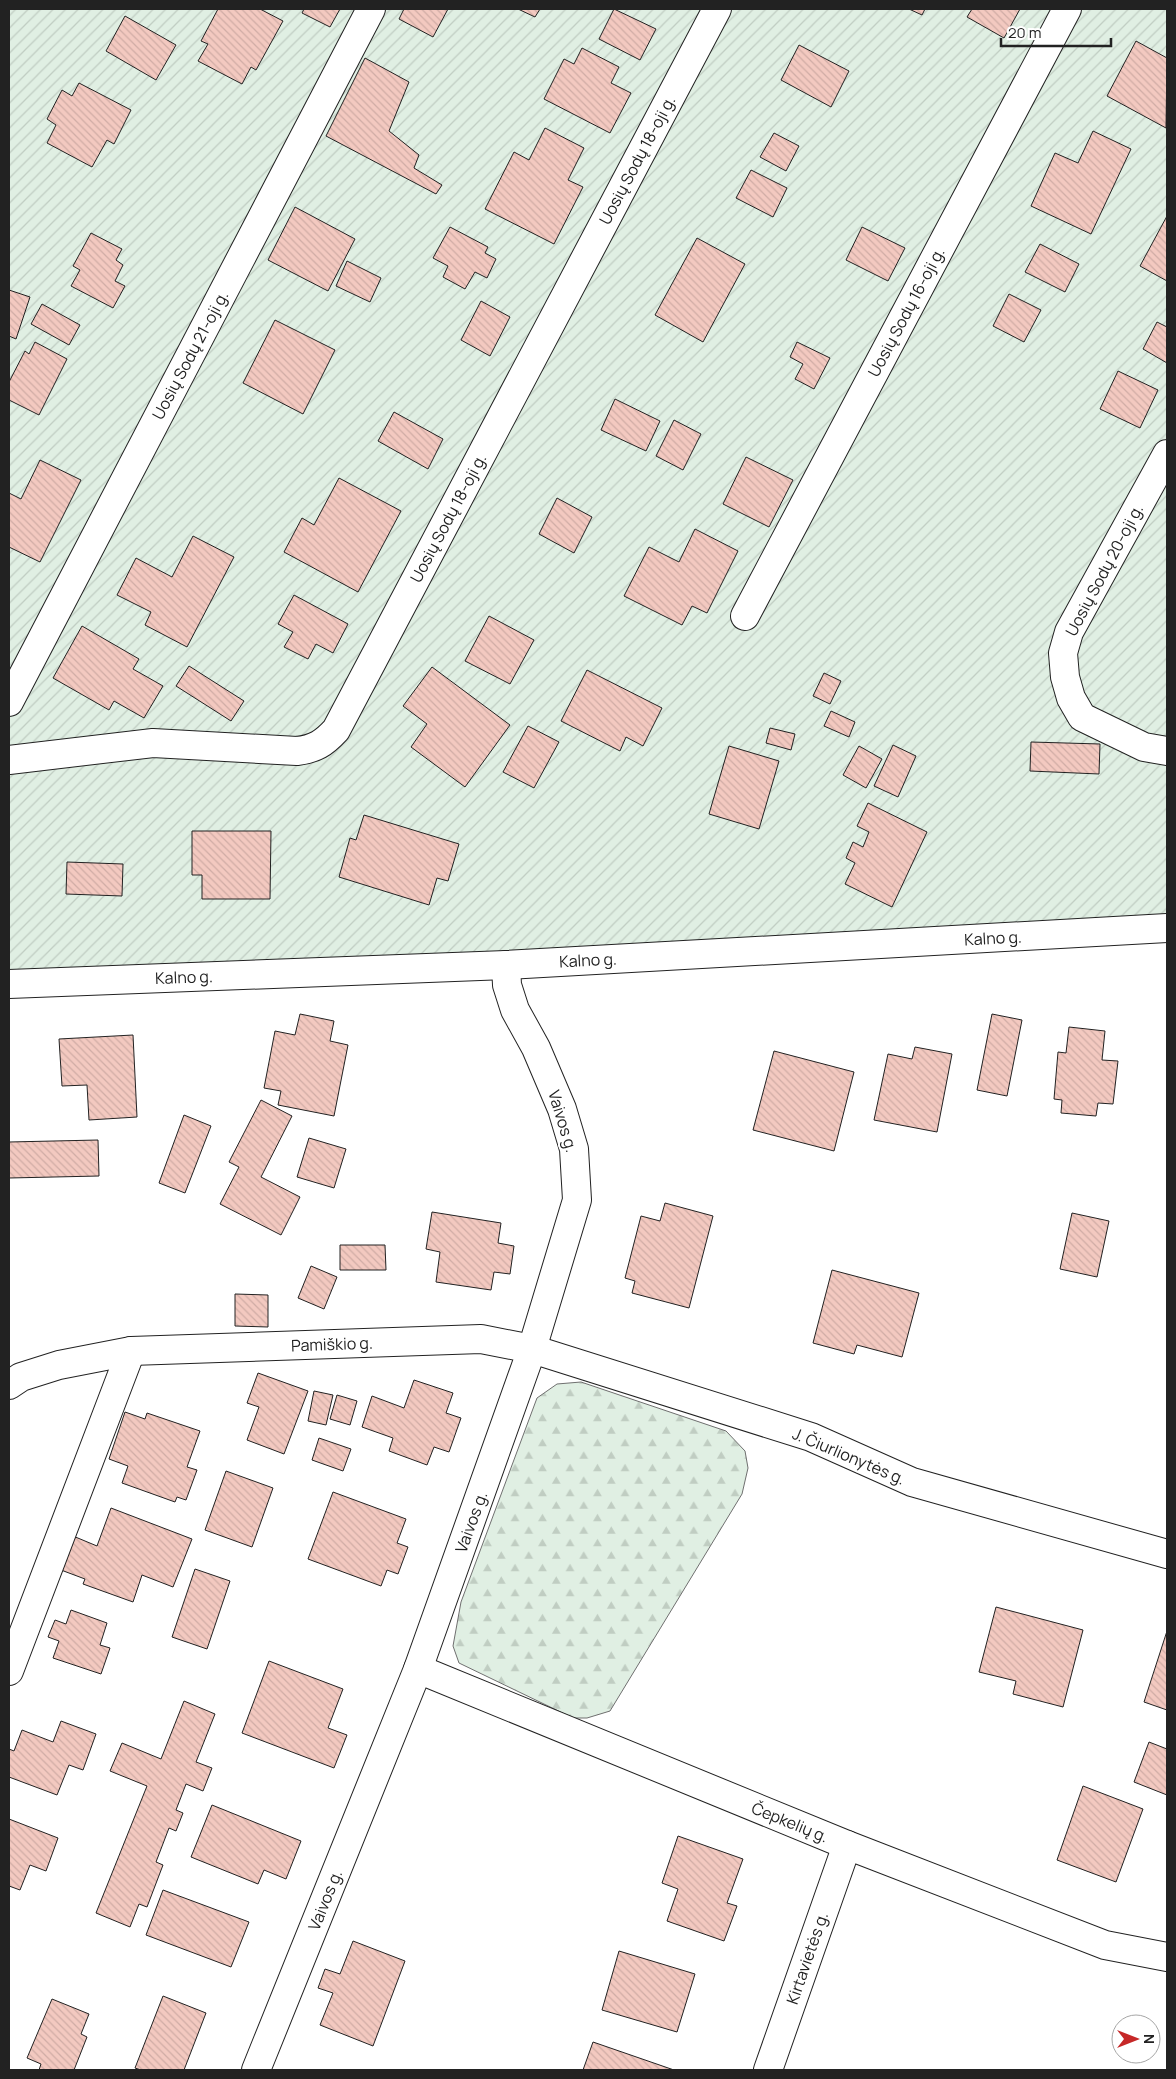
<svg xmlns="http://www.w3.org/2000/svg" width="1176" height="2079" font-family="Manrope,sans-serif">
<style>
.forest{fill:url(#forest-firs);stroke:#6f6f6f}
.garden{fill:url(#garden-furrows);stroke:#6f6f6f}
.building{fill:url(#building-back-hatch);stroke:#222}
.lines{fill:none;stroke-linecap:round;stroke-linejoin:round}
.street-casing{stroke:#222;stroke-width:30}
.street{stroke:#fff;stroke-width:28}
.labels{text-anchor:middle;stroke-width:4;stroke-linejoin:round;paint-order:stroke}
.street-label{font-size:16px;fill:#222;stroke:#fff}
</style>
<defs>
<pattern id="forest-firs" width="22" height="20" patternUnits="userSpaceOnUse" patternTransform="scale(1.25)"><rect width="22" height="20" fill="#e0efe3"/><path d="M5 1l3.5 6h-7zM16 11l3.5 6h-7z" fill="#c0cdc2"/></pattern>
<pattern id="garden-furrows" width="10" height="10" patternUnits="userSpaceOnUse" patternTransform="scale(1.25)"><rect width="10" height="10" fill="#e0efe3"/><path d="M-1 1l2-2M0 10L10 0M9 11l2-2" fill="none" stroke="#c0cdc2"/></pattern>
<pattern id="building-back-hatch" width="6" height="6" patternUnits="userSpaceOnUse" patternTransform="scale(1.25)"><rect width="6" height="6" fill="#f3c9c0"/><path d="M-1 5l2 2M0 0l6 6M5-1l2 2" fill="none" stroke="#d0aca5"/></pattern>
</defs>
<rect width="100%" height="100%" fill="#fff"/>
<!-- forest -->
<polygon class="forest" points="581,1382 726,1431 745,1451 748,1468 742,1494 610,1711 587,1718 573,1718 459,1663 453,1646 461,1602 537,1398 557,1384"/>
<!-- garden -->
<polygon class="garden" points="9,9 1167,9 1167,927 9,980"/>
<!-- building -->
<g class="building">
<polygon points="218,9 260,9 283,21 256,70 251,67 242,84 198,61 208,44 201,41"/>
<polygon points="304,9 340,9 330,27 302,13"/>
<polygon points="404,9 448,9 433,37 399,19"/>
<polygon points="518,9 540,9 535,17"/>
<polygon points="614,9 656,29 640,60 599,39"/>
<polygon points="909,9 925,9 922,15"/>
<polygon points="972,9 1020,9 1004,38 967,17"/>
<polygon points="125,16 176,45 156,80 106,51"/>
<polygon points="1136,41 1167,58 1166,128 1107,96"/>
<polygon points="799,45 849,71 831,107 781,80"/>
<polygon points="582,48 619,67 611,83 631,93 610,133 544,99 564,59 574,64"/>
<polygon points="365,58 409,82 389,131 419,155 414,168 442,185 436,194 326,136"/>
<polygon points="79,83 131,110 114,144 107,140 92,167 47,143 56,125 47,119 62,90 72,96"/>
<polygon points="545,128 584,148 568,180 583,187 554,244 485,209 514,152 529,160"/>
<polygon points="1093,131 1131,149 1091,234 1031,206 1055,153 1078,163"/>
<polygon points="774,133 799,146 786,171 760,157"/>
<polygon points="751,170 787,188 773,217 736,198"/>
<polygon points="295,207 355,239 328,291 268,260"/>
<polygon points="1167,216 1167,281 1140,266"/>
<polygon points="450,227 488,247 485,253 496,259 487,278 475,272 465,289 443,277 448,266 433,258"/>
<polygon points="862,227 905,248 888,281 846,260"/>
<polygon points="91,233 122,249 116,260 123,265 115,281 125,286 113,308 71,286 80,270 73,266"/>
<polygon points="697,238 745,264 703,342 655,315"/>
<polygon points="1040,244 1079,264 1065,292 1025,272"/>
<polygon points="347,261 381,278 370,302 336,286"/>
<polygon points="9,290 30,297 16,339 9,336"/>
<polygon points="1009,294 1041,310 1024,342 993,326"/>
<polygon points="481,301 510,317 490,356 461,340"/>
<polygon points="42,304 80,325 69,345 31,324"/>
<polygon points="275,320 335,350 303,414 243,383"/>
<polygon points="1157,322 1167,327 1167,363 1143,349"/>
<polygon points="35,342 67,359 39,415 9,400 9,382 25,351 29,354"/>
<polygon points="797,342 830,358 814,389 795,379 803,364 790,357"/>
<polygon points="1118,371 1158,390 1140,428 1100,409"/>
<polygon points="615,399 660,421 646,451 601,430"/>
<polygon points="394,412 443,439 428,469 378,441"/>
<polygon points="674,420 701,434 683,470 656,456"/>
<polygon points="746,457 793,480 769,527 723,504"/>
<polygon points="40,460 81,480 40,562 9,547 9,493 21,499"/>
<polygon points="339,478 401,511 358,592 284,552 302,518 314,525"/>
<polygon points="557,498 592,517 574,553 539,534"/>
<polygon points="695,529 738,551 707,613 692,606 682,625 624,596 649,547 679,562"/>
<polygon points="193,536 234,557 187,647 145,625 151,612 117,595 136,558 172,577"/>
<polygon points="294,595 348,624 333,653 316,644 308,659 284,647 293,632 278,624"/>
<polygon points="489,616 534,640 510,684 465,661"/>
<polygon points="82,626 139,659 133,669 163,686 144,718 114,701 109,710 53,678"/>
<polygon points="189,666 244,701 231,721 176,686"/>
<polygon points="432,667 510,725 465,787 411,747 427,724 403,706"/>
<polygon points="587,670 662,708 643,746 626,737 620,751 561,721"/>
<polygon points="824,673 841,681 830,704 813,696"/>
<polygon points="831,711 855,722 849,737 824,726"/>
<polygon points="528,726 559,742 534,788 503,772"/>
<polygon points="770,728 795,734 791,750 766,743"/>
<polygon points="1031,742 1100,744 1099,774 1030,771"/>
<polygon points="893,745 916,756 898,797 874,786"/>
<polygon points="729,746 779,761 759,829 709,814"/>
<polygon points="859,746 882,759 866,788 843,775"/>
<polygon points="868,803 927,832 892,907 845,884 855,863 846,858 853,842 863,847 869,832 857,826"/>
<polygon points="364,815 459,844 448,881 437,878 429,905 339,877 350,838 356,840"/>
<polygon points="192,831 271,831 270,899 202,899 202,875 192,875"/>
<polygon points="67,862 123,864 122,896 66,894"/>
<polygon points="300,1014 334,1021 330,1041 348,1045 334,1116 278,1105 281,1091 264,1088 275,1031 295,1035"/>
<polygon points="992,1014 1022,1020 1007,1096 977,1090"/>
<polygon points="1069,1027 1105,1031 1102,1060 1118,1061 1113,1104 1098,1103 1096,1116 1061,1113 1062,1100 1054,1099 1058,1052 1066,1053"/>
<polygon points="133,1035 137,1117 89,1120 87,1085 62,1086 59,1039"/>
<polygon points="915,1047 952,1054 937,1132 874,1120 888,1054 912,1059"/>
<polygon points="774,1051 854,1072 834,1151 753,1130"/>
<polygon points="261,1100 292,1116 261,1177 300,1197 281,1235 220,1204 239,1167 229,1162"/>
<polygon points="184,1115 211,1126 185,1193 159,1183"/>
<polygon points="309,1138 346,1149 334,1188 297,1177"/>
<polygon points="98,1140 99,1176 9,1178 9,1142"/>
<polygon points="665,1203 713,1216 689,1308 632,1293 635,1281 625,1278 641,1216 660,1221"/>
<polygon points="432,1212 501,1223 498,1243 514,1246 510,1274 494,1272 491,1290 436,1282 440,1252 426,1249"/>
<polygon points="1072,1213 1109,1221 1097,1277 1060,1269"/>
<polygon points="340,1245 385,1245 386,1270 340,1270"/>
<polygon points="311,1266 337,1277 324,1309 298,1298"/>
<polygon points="832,1270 919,1293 902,1357 857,1345 854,1354 813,1343"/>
<polygon points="235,1294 268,1295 268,1327 235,1326"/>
<polygon points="258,1373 308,1391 284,1454 247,1440 259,1407 247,1403"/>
<polygon points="414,1380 453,1393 446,1413 461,1418 449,1452 434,1447 427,1465 389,1451 393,1438 362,1427 372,1396 404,1408"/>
<polygon points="314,1391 333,1395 326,1425 308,1421"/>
<polygon points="337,1395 357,1401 350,1425 330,1419"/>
<polygon points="125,1412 145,1419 147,1413 200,1431 187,1467 197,1470 186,1500 177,1497 175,1502 122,1483 128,1466 109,1459"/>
<polygon points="319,1438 351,1449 343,1471 312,1460"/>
<polygon points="226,1471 273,1488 252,1547 205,1530"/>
<polygon points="333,1492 406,1519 397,1543 408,1547 398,1574 387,1570 381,1586 308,1559"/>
<polygon points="111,1508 192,1539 173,1587 142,1575 133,1602 83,1584 85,1579 61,1570 73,1536 97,1546"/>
<polygon points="195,1569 230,1581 207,1649 172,1637"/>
<polygon points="996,1607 1083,1630 1063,1707 1013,1694 1016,1681 979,1672"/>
<polygon points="71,1610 107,1623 100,1645 110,1648 101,1674 53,1658 59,1641 48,1637 55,1620 66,1624"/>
<polygon points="1167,1631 1167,1710 1144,1702"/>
<polygon points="269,1661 343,1689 328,1728 347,1735 334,1768 242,1733"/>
<polygon points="184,1701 215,1714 196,1762 212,1768 203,1791 186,1784 176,1810 183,1813 176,1831 169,1828 156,1862 163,1865 147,1907 139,1904 130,1927 96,1913 147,1786 110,1771 122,1743 161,1759"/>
<polygon points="61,1721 96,1734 83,1770 69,1765 57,1795 9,1777 9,1749 14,1751 22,1730 53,1742"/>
<polygon points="1149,1742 1167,1749 1167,1795 1134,1782"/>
<polygon points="1083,1786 1143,1809 1116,1882 1057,1860"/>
<polygon points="212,1805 301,1841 286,1879 264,1870 258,1884 191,1857"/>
<polygon points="9,1819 58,1838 46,1871 30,1865 20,1890 9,1886"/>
<polygon points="678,1836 743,1859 727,1903 737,1906 724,1941 667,1921 678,1889 662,1883"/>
<polygon points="163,1890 249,1922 231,1967 146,1935"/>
<polygon points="353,1941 405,1961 373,2046 320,2025 333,1993 318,1988 325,1969 340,1974"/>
<polygon points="619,1951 695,1974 677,2032 602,2010"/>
<polygon points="163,1996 206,2013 184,2070 141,2070 135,2068"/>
<polygon points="52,1999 89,2014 81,2034 87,2037 74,2070 39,2070 41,2064 27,2058"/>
<polygon points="593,2042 674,2070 583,2070"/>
</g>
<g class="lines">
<!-- street casing -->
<g class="street-casing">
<g id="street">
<polyline points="1167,454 1069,632 1063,653 1065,677 1071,698 1082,717 1144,747 1167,751"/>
<polyline points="745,616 1067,9"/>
<polyline points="9,702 371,9"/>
<path d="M9 760 153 743 297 751C315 749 324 743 336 730L717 9"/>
<polyline points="9,984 506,965 1167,928"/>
<polyline points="9,1385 21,1377 59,1365 131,1351 481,1339 532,1349 811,1437 912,1482 1167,1554"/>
<polyline points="418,1669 847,1845 1105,1945 1167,1957"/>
<polyline points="9,1671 131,1351"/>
<polyline points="256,2070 418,1669 532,1349 577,1200 574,1149 562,1109 536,1048 515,1010 507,985 506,965"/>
<polyline points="768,2070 847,1845"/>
</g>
</g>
<!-- street -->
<use href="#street" class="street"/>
</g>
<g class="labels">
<!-- street labels -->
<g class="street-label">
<text transform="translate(637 160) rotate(-62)" y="6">Uosių Sodų 18-oji g.</text>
<text transform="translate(906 312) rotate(-62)" y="6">Uosių Sodų 16-oji g.</text>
<text transform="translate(190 355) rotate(-62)" y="6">Uosių Sodų 21-oji g.</text>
<text transform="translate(448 518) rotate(-62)" y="6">Uosių Sodų 18-oji g.</text>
<text transform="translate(1104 570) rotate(-62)" y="6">Uosių Sodų 20-oji g.</text>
<text transform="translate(993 938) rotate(-3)" y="6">Kalno g.</text>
<text transform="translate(588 960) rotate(-3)" y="6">Kalno g.</text>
<text transform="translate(184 977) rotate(-2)" y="6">Kalno g.</text>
<text transform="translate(563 1121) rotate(73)" y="6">Vaivos g.</text>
<text transform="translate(332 1344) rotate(-2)" y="6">Pamiškio g.</text>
<text transform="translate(849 1456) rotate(23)" y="6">J. Čiurlionytės g.</text>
<text transform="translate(471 1522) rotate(-70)" y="6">Vaivos g.</text>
<text transform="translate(790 1822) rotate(22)" y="6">Čepkelių g.</text>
<text transform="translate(325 1900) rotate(-68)" y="6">Vaivos g.</text>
<text transform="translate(807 1958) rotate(-71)" y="6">Kirtavietės g.</text>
</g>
</g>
<!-- border -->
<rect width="1176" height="2079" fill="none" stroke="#222222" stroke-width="20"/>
<!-- north arrow -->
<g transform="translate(1136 2039) rotate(90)"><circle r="24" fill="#ffffff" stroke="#a7a7a7"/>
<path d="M0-4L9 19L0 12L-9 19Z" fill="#c62828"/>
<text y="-8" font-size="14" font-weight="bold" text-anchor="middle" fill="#222222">N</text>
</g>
<!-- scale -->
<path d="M1001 38v8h110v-8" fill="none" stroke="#222222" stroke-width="2.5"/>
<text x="1008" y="38" font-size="15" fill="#222222" stroke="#ffffff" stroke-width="4" paint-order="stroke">20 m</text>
</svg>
